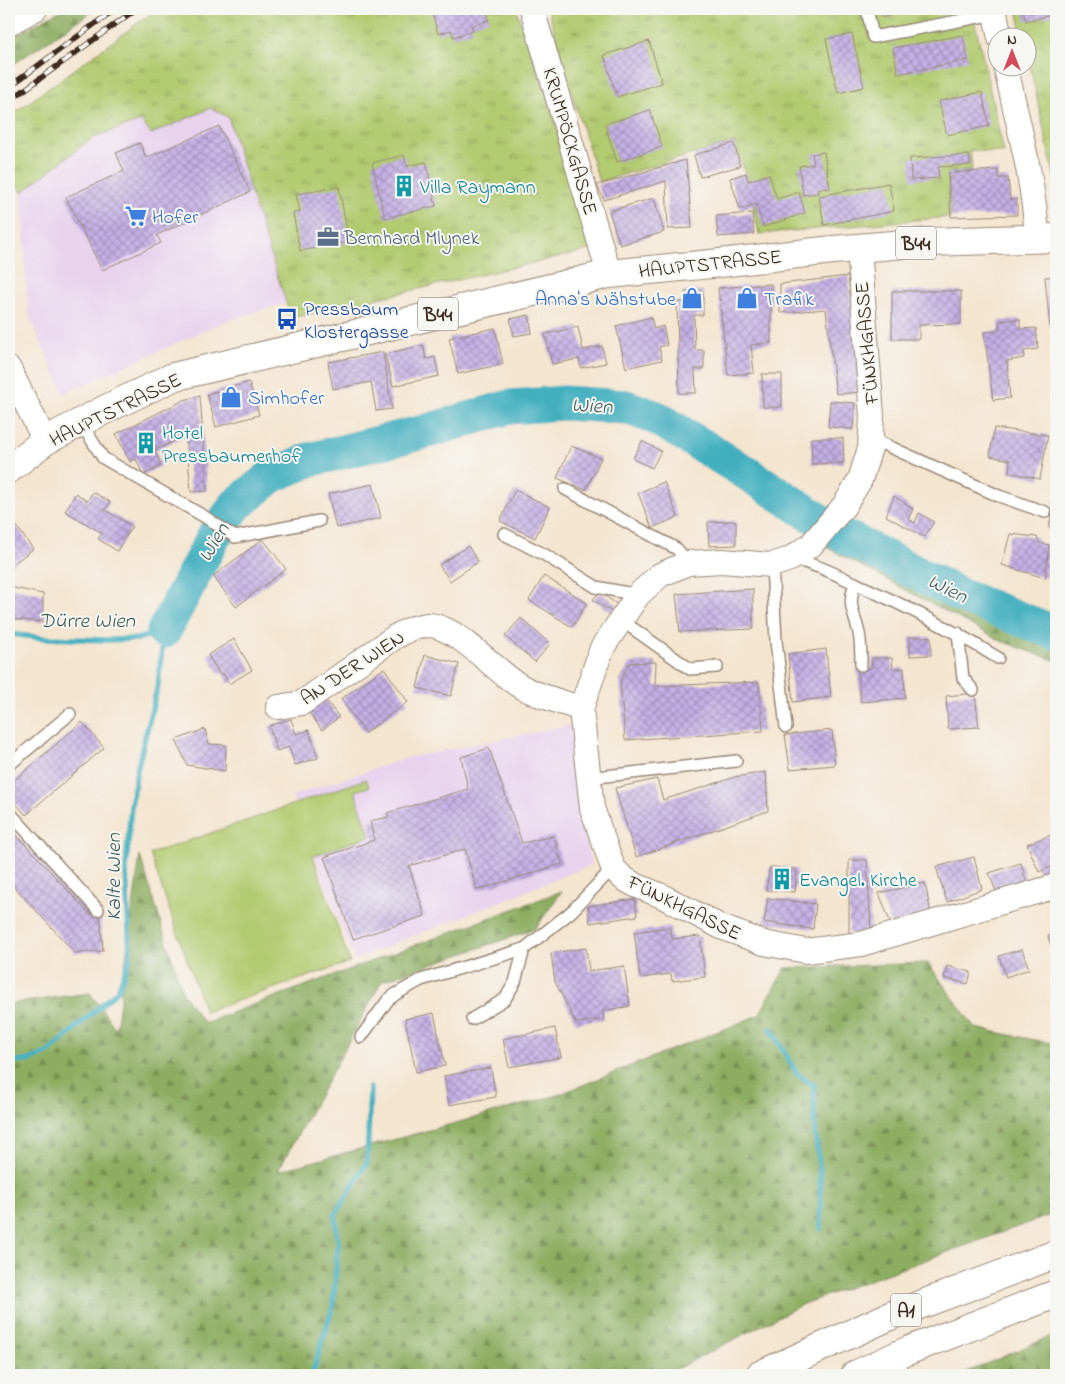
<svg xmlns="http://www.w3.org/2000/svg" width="1065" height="1384" font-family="'Indie Flower',sans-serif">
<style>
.built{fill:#e8d2ee}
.grass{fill:url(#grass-tufts);stroke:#767a46}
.forest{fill:url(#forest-firs);stroke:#646c40}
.garden{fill:#b2ca6f;stroke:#767a46}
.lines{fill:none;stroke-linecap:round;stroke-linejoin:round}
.stream{stroke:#42afbf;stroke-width:5.5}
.river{stroke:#42afbf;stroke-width:35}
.building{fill:url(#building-cross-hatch)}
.service-casing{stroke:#988876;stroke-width:14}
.minor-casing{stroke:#988876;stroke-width:26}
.primary-casing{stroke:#988876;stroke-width:30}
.motorway-casing{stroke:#988876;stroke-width:30}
.service{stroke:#fff;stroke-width:11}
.minor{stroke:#fff;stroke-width:24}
.primary{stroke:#fff;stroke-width:28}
.motorway{stroke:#fff;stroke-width:28}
.rail-casing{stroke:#3b2a1e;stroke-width:5.5}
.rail{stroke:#f6f6f2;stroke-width:4;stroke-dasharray:11;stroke-linecap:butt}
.labels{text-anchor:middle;stroke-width:4;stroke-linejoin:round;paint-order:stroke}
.shield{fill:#f6f6f2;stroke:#73675e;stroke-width:1}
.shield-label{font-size:19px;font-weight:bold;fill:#3b2a1e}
.street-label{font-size:20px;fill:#3b2a1e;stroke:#f6f6f2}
.culture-label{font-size:20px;fill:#0d838f;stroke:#f6f6f2;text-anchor:start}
.shop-label{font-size:20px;fill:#366cbe;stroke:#f6f6f2;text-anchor:start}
.service-label{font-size:20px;fill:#4e5e75;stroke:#f6f6f2;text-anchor:start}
.transit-label{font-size:20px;fill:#164399;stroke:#f6f6f2;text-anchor:start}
.water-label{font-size:21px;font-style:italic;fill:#3d5956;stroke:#f6f6f2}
</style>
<defs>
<pattern id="grass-tufts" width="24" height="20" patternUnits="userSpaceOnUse" patternTransform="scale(1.25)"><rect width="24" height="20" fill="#b2ca6f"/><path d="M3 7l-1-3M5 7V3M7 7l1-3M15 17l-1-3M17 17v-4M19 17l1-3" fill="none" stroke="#92a45b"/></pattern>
<pattern id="forest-firs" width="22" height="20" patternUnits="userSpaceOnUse" patternTransform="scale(1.25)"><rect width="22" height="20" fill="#8dae62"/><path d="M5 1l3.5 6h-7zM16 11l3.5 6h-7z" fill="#748e50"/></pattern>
<pattern id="building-cross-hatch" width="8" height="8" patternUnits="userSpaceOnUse" patternTransform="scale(1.25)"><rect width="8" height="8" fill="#c4b0e5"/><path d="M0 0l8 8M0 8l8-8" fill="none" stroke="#a08fb9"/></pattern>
</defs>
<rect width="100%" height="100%" fill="#f6f6f2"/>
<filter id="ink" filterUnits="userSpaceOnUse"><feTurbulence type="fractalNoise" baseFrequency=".02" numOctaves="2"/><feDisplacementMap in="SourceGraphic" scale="10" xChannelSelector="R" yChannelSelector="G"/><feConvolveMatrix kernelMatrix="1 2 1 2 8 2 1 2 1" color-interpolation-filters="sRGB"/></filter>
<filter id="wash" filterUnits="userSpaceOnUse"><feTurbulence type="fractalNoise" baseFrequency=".0096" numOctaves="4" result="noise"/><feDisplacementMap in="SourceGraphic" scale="20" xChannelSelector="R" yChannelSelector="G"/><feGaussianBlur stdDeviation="1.12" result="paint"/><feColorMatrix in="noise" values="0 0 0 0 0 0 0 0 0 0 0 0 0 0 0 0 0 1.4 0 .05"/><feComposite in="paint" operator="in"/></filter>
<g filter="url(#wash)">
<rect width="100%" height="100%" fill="#f4e5cf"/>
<!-- built -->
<g class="built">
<polygon points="211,108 228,117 254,203 286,303 223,322 64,394 29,316 26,282 22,192 94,138 141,121 151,133"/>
<polygon points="571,725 579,809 591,865 354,960 292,796 406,758"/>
</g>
<!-- grass -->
<g class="grass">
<polygon points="157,9 516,9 550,106 594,249 291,318 254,203 228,117 211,108 151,134 141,121 94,137 22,192 9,177 9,117"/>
<polygon points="548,9 972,9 1004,153 970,150 972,171 948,173 951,217 759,234 748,181 734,142 599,182 575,104"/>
<polygon points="1017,9 1056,9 1056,185 1028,57 1028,38 1023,37"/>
</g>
<!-- forest -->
<g class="forest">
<polygon points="63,9 96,9 9,67 9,36 18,34"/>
<polygon points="842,521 1024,610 1056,620 1056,661 1001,641 826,547"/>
<polygon points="140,856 183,994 204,1023 562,891 535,929 382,981 278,1171 555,1096 759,1015 785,968 928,963 975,1028 1056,1044 1056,1213 803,1304 665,1375 9,1375 9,1004 90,993 116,1029"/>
<polygon points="1056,1334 1056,1375 960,1375"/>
</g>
<!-- garden -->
<polygon class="garden" points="366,779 369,787 355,791 370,836 313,856 350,962 205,1012 150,854"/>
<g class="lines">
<!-- stream -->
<g class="stream">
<polyline points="9,634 44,638 109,640 137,639 164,631 158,685 137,770 131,805 126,869 130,958 118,990 49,1052 27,1061 9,1061"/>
<polyline points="771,1029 797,1074 814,1085 814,1123 820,1171 821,1229"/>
<polyline points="312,1375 333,1306 338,1243 335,1215 367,1162 370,1088"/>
</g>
<!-- river -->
<polyline class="river" points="164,631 214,536 236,505 272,476 309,460 424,432 509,407 564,403 626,407 657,418 745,472 844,536 964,597 1056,633"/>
</g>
<g id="blocks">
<!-- building -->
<g class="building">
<polygon points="431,9 486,9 489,20 471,26 473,31 453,37 451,30 438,34"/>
<polygon points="881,9 911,9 911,11 883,17"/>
<polygon points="1023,9 1056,9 1056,14 1026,21"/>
<polygon points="852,34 864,87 838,93 826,39"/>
<polygon points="963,35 968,60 898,74 893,48"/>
<polygon points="649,41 662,83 617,97 604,55"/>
<polygon points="982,92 989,126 947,135 939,101"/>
<polygon points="650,110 662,147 617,162 605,124"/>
<polygon points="219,126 250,192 157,235 161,243 102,270 66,197 124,171 116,153 140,143 146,158"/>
<polygon points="734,143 740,166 700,177 694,155"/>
<polygon points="824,152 830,188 817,189 818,193 803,195 799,166 814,164 812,154"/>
<polygon points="404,155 407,166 426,162 436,206 385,218 372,163"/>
<polygon points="969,155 970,165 938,167 939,178 911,180 910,158"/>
<polygon points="686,160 692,228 668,229 666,181 604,200 597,185"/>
<polygon points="998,170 998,178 1008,178 1010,200 1017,199 1017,215 951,217 948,173"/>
<polygon points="746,173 748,181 769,174 777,199 799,192 805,213 763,227 756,204 740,209 730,178"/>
<polygon points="889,183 894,211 824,225 819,196"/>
<polygon points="339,187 349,242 300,251 293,213 300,212 296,194"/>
<polygon points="654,198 664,232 620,245 609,211"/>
<polygon points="752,213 754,234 718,237 716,216"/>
<polygon points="848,276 863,392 836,394 826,309 780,313 780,284"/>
<polygon points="1056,276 1056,328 1050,329 1045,277"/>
<polygon points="771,284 771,343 751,345 754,373 728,375 718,288"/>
<polygon points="703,291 703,315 694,315 695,350 704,350 704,369 695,369 696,393 679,393 677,302 685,302 685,292"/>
<polygon points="892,291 961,291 961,324 919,325 919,339 892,339"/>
<polygon points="529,315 532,333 514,336 510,319"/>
<polygon points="651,317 654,329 663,326 667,345 659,347 662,360 626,368 616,326"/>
<polygon points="1020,319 1020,329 1036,328 1038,349 1024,351 1024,358 1007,361 1010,398 993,400 984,332 999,331 999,321"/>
<polygon points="578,327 583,350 602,346 606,363 581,368 579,359 552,364 545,334"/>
<polygon points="495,328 503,364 458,374 449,338"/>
<polygon points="423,345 426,359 435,357 439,376 393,386 385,354"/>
<polygon points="383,352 392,409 376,411 371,382 333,389 328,362"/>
<polygon points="762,374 782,374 782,407 763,407"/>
<polygon points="249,382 259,415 216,427 207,394"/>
<polygon points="200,396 207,491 191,492 186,436 155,450 161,466 143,475 136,459 130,462 116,434 184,400"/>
<polygon points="830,401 855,403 853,429 828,427"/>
<polygon points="994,428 1048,435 1040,479 1009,472 1010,460 990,456"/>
<polygon points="811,438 843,438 844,463 812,464"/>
<polygon points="642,441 661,451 652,468 633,459"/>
<polygon points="571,446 601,458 586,490 557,478"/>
<polygon points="664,482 678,517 652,528 638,493"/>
<polygon points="373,484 381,518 336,528 328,494"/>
<polygon points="515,490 550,507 535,538 500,521"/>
<polygon points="93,492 110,502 105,510 132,526 117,551 98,539 102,533 65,511 76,493 87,501"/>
<polygon points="894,496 913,509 908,519 915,523 919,513 934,522 924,537 886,516"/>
<polygon points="1055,498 1056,498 1056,529 1049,528"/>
<polygon points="9,516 33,549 9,567"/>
<polygon points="736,521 736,545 709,546 708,522"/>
<polygon points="1010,534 1037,537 1039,543 1049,545 1045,578 1002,565"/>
<polygon points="263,539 286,569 236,607 213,576"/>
<polygon points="468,546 478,562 450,581 439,565"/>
<polygon points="544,576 587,603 572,627 529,600"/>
<polygon points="9,587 43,594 43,622 9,619"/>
<polygon points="753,589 753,629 680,632 676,594"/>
<polygon points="599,592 617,604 612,612 593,600"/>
<polygon points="521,618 550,644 535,662 505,636"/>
<polygon points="910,637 931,637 931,655 910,656"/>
<polygon points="234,639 252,670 229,684 223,673 220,675 208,655"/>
<polygon points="826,649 831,697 793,702 788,654"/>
<polygon points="425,655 459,664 451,696 417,688"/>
<polygon points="872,658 892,658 893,669 904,668 905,698 861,702 857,669 872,668"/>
<polygon points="656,662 655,686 759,682 763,731 625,740 620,681 630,663"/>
<polygon points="384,668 408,702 365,733 341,699"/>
<polygon points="975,693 979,727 948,729 946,696"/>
<polygon points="324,698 339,717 322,730 307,710"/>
<polygon points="291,719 296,734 309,730 318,758 295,765 289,747 277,751 269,726"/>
<polygon points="82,722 104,748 26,815 9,796 9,785"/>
<polygon points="205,729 209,744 226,745 225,771 187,765 176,740"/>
<polygon points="832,730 835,765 790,769 785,735"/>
<polygon points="489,748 522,843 554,836 562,864 477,890 465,849 409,866 425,916 353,939 324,857 374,840 370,821 389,817 387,813 468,789 461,757"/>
<polygon points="766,772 768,811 636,857 615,788 657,779 663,800 735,777"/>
<polygon points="9,827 90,914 100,913 103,951 75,953 9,881"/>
<polygon points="1056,833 1056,865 1039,872 1027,844"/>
<polygon points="974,857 982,889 947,902 936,867"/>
<polygon points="849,860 867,860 871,932 849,934"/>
<polygon points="1021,863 1027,884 997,894 989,873"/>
<polygon points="770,867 797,869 795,892 766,890"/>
<polygon points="925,883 931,914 891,924 879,893"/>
<polygon points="768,898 816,904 813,929 764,922"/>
<polygon points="635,899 637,916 590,923 588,906"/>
<polygon points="670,927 672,939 700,936 705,977 672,981 671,974 640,978 634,932"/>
<polygon points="1056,933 1056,960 1048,936"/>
<polygon points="586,948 589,971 624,966 630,1006 603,1011 604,1019 576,1023 555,982 551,953"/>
<polygon points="1022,949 1029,969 1006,977 999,956"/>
<polygon points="947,966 971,972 968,984 944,978"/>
<polygon points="434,1013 445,1066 416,1072 405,1019"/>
<polygon points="555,1028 561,1057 509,1067 503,1039"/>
<polygon points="491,1068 496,1097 449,1105 444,1076"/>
</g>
</g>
</g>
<g filter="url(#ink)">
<use href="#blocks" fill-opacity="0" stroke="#988876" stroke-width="1"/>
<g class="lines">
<!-- service casing -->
<g class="service-casing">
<g id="service">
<polyline points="867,9 873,37 995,14"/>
<polyline points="81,423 103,458 205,517 235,537 319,521"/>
<polyline points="870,438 999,496 1045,512"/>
<polyline points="565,489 677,549 688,563"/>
<polyline points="504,534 545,555 596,587 638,595"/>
<path d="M792 559C815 564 831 572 852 582 902 604 951 629 998 658"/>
<polyline points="772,565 776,641 786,727"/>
<path d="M855 583C847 606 854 612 859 633 861 643 861 655 861 665"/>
<polyline points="621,620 690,669 717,667"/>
<polyline points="958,633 963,678 973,690"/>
<polyline points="9,765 70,714"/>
<polyline points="588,778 736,761"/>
<polyline points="9,812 98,910"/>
<polyline points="472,1019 505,999 515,982 524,949"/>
<polyline points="361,1037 388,1000 396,994 421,980 524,949 571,912 613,868"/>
</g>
</g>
<!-- minor casing -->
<g class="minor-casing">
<g id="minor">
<polyline points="532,9 609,274"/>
<polyline points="994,9 1000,38"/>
<polyline points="9,23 35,9"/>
<path d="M1006 68C1018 124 1034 181 1037 238"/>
<polyline points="859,248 872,416 870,448 860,480 844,506 811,545 790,559 772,565 722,561 688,563 660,575 638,595 602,648 581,709 592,808 613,868 623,878 635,885 662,896 721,927 764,943 806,951 861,944 1056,886"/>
<polyline points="9,369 45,441"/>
<path d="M278 707 302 703 395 637C405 631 415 626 427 625 455 624 495 671 520 686 539 697 561 701 581 709"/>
</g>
</g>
<!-- primary casing -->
<g class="primary-casing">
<polyline id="primary" points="9,469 45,441 108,408 173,377 609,274 711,264 833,250 929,242 1056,238"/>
</g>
<!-- motorway casing -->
<g class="motorway-casing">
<g id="motorway">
<polyline points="760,1375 890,1316 1056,1254"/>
<polyline points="855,1375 907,1351 1056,1294"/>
</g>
</g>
<!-- service -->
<use href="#service" class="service"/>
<!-- minor -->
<use href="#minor" class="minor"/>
<!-- primary -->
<use href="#primary" class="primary"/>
<!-- motorway -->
<use href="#motorway" class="motorway"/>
<!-- rail casing -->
<g class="rail-casing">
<g id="rail">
<polyline points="9,87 115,9"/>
<polyline points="9,101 136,9"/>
</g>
</g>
<!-- rail -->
<use href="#rail" class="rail"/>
</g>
</g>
<!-- icons -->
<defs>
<g id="building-bare" transform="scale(1.725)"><path d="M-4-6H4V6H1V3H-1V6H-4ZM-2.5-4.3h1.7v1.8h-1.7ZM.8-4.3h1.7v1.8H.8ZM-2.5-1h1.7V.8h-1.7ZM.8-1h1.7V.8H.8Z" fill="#0f9aa8" stroke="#f6f6f2" stroke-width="2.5" paint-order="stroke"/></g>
<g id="supermarket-bare" transform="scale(1.725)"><path d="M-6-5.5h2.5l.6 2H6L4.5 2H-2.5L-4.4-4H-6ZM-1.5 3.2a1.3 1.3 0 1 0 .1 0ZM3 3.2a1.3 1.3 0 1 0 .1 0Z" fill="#3f7fe0" stroke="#f6f6f2" stroke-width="2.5" paint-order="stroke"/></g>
<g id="office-bare" transform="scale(1.725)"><path d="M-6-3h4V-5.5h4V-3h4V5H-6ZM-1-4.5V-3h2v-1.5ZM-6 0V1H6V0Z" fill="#5c6f8a" stroke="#f6f6f2" stroke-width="2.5" paint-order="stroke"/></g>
<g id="shop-bare" transform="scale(1.725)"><path d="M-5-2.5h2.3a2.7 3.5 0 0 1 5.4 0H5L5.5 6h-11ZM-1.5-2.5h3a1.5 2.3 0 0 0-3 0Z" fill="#3f7fe0" stroke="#f6f6f2" stroke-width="2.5" paint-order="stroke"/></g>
<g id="bus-bare" transform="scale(1.725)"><path d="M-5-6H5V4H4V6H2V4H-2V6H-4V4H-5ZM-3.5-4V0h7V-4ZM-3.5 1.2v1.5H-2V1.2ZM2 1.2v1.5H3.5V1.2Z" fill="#1a4fb4" stroke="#f6f6f2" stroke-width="2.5" paint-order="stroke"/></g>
</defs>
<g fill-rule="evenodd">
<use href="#building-bare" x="404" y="186"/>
<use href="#supermarket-bare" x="136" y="216"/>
<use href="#office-bare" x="328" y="237"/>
<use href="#shop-bare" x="692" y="298"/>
<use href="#shop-bare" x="747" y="298"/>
<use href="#bus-bare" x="287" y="319"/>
<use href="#shop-bare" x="231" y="397"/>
<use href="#building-bare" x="146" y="443"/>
<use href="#building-bare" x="782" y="879"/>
</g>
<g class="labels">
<!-- shield labels -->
<g class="shield">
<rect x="896" y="226.5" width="40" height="33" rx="4"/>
<rect x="418" y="297.5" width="40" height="33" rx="4"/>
<rect x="891" y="1293.5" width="30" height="33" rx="4"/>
</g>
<g class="shield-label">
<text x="916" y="250">B44</text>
<text x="438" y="321">B44</text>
<text x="906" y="1317">A1</text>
</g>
<!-- street labels -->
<g class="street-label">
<text transform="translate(571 141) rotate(74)" y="7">KRUMPÖCKGASSE</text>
<text transform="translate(710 263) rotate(-6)" y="7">HAUPTSTRASSE</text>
<text transform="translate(866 343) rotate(-95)" y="7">FÜNKHGASSE</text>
<text transform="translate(115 409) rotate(-26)" y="7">HAUPTSTRASSE</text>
<text transform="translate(352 667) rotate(-33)" y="7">AN DER WIEN</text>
<text transform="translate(685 907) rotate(26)" y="7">FÜNKHGASSE</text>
</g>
<!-- culture labels -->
<g class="culture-label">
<text x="420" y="193">Villa Raymann</text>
<text x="162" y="439">Hotel<tspan x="162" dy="23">Pressbaumerhof</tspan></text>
<text x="799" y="886">Evangel. Kirche</text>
</g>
<!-- shop labels -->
<g class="shop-label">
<text x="152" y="223">Hofer</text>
<text x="676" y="305" text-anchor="end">Anna's Nähstube</text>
<text x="764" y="305">Trafik</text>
<text x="248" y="404">Simhofer</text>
</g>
<!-- service labels -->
<g class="service-label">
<text x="344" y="244">Bernhard Mlynek</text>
</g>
<!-- transit labels -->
<g class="transit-label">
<text x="304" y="315">Pressbaum<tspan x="304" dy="23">Klostergasse</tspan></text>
</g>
<!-- water labels -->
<g class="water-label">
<text transform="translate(592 405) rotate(3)" y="7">Wien</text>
<text transform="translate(213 542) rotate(-59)" y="7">Wien</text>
<text transform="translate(948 588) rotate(26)" y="7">Wien</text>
<text x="87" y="627">Dürre Wien</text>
<text transform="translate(113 877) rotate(-90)" y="7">Kalte Wien</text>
</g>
</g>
<!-- margin -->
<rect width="1065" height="1384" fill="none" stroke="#f6f6f2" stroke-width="30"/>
<!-- north arrow -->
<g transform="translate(1012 52)"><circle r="24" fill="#f6f6f2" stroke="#aba49d"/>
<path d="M0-4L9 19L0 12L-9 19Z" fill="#d1495b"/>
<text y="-8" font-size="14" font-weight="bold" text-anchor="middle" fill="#3b2a1e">N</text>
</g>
</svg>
